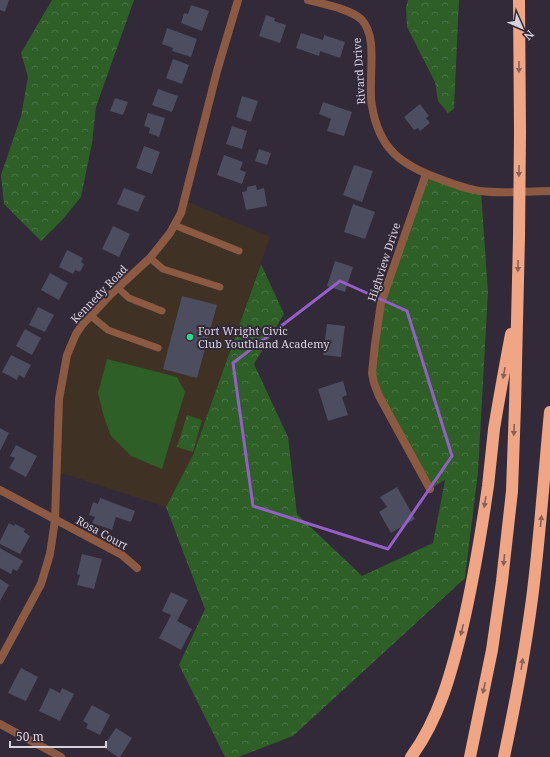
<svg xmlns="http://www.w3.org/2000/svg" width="550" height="757" font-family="'Noto Serif',serif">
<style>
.commercial{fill:#3f3224}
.green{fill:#2d5f27}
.forest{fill:url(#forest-crowns)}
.building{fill:#4c4d5f}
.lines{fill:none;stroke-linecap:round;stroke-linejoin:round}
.service{stroke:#8c5a43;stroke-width:7}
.minor{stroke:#8c5a43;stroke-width:8}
.motorway{stroke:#f0a584;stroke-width:12}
.motorway-bridge{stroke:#f0a584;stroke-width:12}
.oneway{fill:#88615b}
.marked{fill:none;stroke:#965ec7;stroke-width:3;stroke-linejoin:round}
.poi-dot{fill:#2bd884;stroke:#322939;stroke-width:1.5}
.labels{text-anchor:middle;stroke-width:4;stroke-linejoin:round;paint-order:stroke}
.street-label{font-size:11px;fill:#d6d1db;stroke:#322939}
.poi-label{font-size:11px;fill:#d6d1db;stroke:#322939;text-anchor:start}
</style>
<defs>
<pattern id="forest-crowns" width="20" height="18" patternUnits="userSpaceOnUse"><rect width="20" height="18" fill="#2d5f27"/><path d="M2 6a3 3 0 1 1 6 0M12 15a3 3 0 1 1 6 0" fill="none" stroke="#4b7546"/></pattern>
</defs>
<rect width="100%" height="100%" fill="#322939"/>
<!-- commercial -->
<polygon class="commercial" points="184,200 270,237 193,455 166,507 58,472 59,399 76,334 170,233"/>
<!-- green -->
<polygon class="green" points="107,359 177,377 185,392 162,469 131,456 111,436 104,417 98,393"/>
<!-- forest -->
<g class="forest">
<polygon points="52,0 134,0 96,107 92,143 81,197 63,219 41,241 4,204 1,175 21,116 28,77 21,53"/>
<polygon points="408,0 459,0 454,109 448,113 438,101 435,82 407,27 406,7"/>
<polygon points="426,174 481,191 488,292 478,472 465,578 293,736 238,757 225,757 179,665 205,609 166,507 193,455 261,264 284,314 254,364 288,437 297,514 362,576 433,543 445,480 430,489 374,383 378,324"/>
<polygon points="187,415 202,420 193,452 177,447"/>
</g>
<!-- building -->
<g class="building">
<polygon points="0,0 9,0 5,12 0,10"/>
<polygon points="191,5 209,11 202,31 181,23 184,13 188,14"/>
<polygon points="266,15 275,18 274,21 286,25 280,43 259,36"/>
<polygon points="167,28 197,39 191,57 172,51 173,48 162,44"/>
<polygon points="301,33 323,40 324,35 345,42 340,58 320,51 319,56 296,48"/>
<polygon points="173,59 189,65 182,84 166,78"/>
<polygon points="158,89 178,96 172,112 152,105"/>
<polygon points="242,96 258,101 251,122 236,117"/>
<polygon points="115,98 128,102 123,115 110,111"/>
<polygon points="323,102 352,112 344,136 327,131 331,119 319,114"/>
<polygon points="420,104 429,116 426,118 430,123 420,131 418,128 414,130 404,117"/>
<polygon points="148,113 165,118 159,137 149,133 150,128 144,126"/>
<polygon points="232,126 247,131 242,149 226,144"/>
<polygon points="144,146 160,152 152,174 136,168"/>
<polygon points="259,149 271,153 267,165 255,161"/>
<polygon points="224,155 243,162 240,170 246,172 242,184 217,175"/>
<polygon points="354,165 373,171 362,202 343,195"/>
<polygon points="256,185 257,190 264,188 267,206 246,210 242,192 247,191 247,187"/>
<polygon points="124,188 145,196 138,212 117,204"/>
<polygon points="353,204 375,212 365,239 344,232"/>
<polygon points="113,226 130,234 119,257 102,249"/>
<polygon points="67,250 83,258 81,262 84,264 80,272 75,270 73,274 59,267"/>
<polygon points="335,261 353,267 345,292 327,286"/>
<polygon points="50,273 68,283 59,300 41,290"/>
<polygon points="182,296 217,305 197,378 163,369"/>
<polygon points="38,307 54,315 45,332 29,325"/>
<polygon points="327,324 345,326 341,357 323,355"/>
<polygon points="25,329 41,338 32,355 16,346"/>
<polygon points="11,355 31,365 24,378 19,375 17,380 2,372"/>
<polygon points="343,381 347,395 342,397 348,415 328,421 318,389"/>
<polygon points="0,428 9,433 0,451"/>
<polygon points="16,445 37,456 26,477 9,468 15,458 10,456"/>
<polygon points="397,487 415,519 391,533 379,512 387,507 380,497"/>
<polygon points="100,498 135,511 131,522 116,517 112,530 92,523 95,517 89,515 93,502 98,504"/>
<polygon points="9,523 14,526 15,524 25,529 24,532 30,536 20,554 0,544 0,541"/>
<polygon points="0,548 23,561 17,571 13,569 11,574 0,568"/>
<polygon points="82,554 102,559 94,589 77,585 80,575 77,574"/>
<polygon points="0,579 9,585 0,601"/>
<polygon points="171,592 188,600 177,621 192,629 181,650 159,638 171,615 162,611"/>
<polygon points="21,668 38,677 26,701 8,693"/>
<polygon points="50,688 60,693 62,688 74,694 60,721 39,711"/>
<polygon points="92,705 110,715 100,735 86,728 88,724 83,721"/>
<polygon points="116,728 132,738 120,757 118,757 103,747"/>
</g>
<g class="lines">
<!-- service -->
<g class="service">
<polyline points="174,225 239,251"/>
<polyline points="150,258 163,269 220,287"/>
<polyline points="118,288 129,298 162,311"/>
<polyline points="91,316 108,330 158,348"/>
</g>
<!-- minor -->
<g class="minor">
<path d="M308 0C323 4 351 9 362 20 375 35 371 61 371 79 371 88 370 97 372 106 379 149 401 165 440 179 453 184 466 189 480 191 503 194 527 191 550 191"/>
<polyline points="426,174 381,303 375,344 372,373 374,383 379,396 430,489"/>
<polyline points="0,490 122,555 137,568"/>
<polyline points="0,660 41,584 50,554 55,520 59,399 67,355 76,334 82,325 111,294 150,258 170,233 181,213 217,71 238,0"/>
<polyline points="0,724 61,757"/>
</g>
<!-- motorway -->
<g class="motorway">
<polyline points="519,0 520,132"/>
<path d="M411 757C439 719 451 674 462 629 473 582 481 534 488 486 490 468 492 448 494 429 499 398 505 366 511 334"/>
<polyline points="470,757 492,650 502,581 512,491 515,406 519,238"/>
<path d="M504 757C515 705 525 652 532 599 540 537 544 474 550 412"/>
</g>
<!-- motorway-bridge -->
<polyline class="motorway-bridge" points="519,238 520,132"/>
</g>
<!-- one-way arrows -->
<defs><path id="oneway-solid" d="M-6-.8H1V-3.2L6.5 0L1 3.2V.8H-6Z"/></defs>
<g class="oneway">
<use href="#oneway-solid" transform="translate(519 67) rotate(90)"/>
<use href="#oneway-solid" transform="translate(519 171) rotate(91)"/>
<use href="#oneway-solid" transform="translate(518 266) rotate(91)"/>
<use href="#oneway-solid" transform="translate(504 373) rotate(100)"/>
<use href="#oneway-solid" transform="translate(514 430) rotate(93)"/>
<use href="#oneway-solid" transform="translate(485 502) rotate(99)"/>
<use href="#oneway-solid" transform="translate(541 521) rotate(-84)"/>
<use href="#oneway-solid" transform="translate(504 560) rotate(96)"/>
<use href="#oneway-solid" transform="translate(462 630) rotate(103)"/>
<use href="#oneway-solid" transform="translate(522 664) rotate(-81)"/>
<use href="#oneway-solid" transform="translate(484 688) rotate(102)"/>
</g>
<!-- marked area -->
<path class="marked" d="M340 281 407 311 452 456 388 549 253 506 233 363Z"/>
<!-- markers -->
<circle class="poi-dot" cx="190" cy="337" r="4"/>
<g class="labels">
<!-- street labels -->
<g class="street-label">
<text transform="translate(359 71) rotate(-94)" y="4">Rivard Drive</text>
<text transform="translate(384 262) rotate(-72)" y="4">Highview Drive</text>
<text transform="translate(99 294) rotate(-46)" y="4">Kennedy Road</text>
<text transform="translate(102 533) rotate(29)" y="4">Rosa Court</text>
</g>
<!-- poi labels -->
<g class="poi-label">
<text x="198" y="335">Fort Wright Civic<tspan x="198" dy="13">Club Youthland Academy</tspan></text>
</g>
</g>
<!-- north arrow -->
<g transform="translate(522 28) rotate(135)" stroke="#322939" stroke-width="3" paint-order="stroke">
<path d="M0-3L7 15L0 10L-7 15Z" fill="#d6d1db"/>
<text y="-6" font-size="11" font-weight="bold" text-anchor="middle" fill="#d6d1db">N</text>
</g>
<!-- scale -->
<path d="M10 741v6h96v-6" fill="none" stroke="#d6d1db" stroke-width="2"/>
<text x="16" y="741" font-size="12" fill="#d6d1db" stroke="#322939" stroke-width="3" paint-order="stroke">50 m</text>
</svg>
